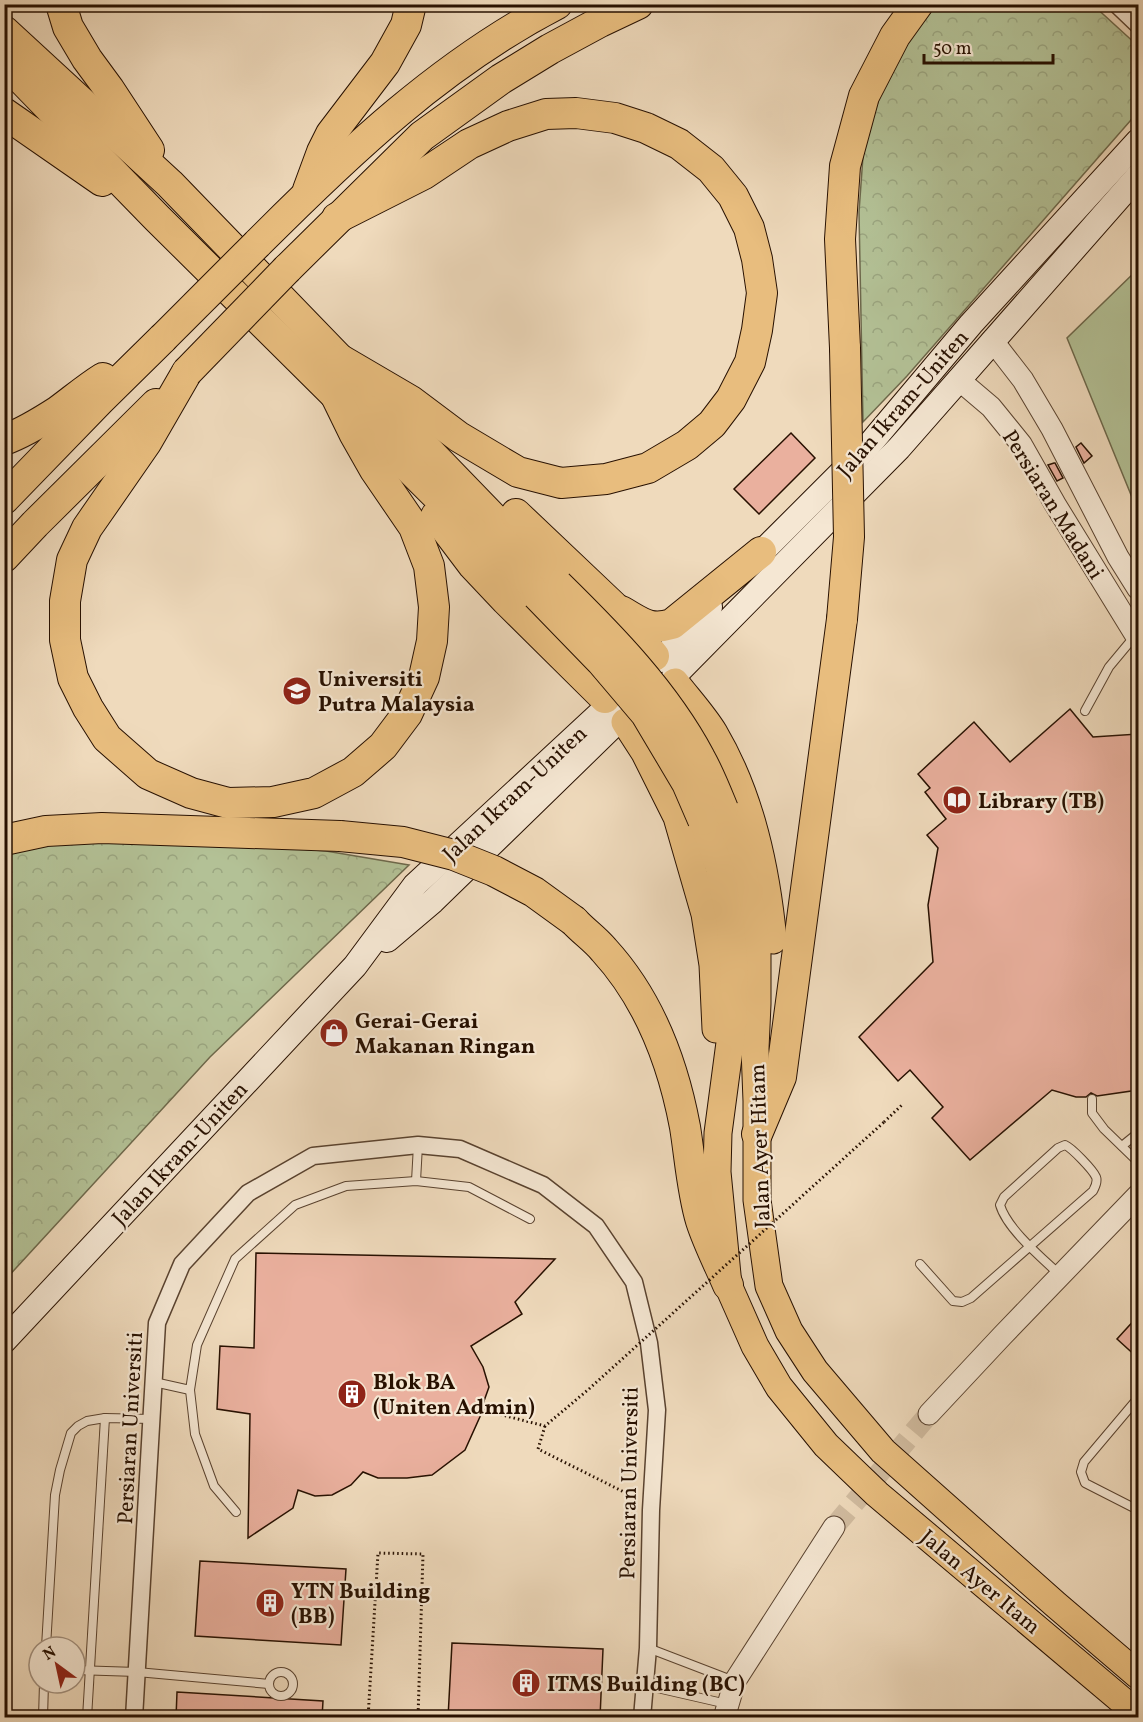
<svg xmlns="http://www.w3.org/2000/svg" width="1143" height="1722" font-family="Vollkorn,serif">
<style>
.forest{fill:url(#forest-crowns);stroke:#6d684b;stroke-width:1.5}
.pitch{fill:#b3c196;stroke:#6d684b;stroke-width:1.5}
.building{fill:#eab09e;stroke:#271000;stroke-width:1.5}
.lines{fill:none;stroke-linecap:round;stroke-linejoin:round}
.tertiary-tunnel{stroke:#d1bca0;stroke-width:21;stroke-dasharray:21 10;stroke-linecap:butt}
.service-casing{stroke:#59422f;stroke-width:10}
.minor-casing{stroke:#59422f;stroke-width:19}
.tertiary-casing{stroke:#59422f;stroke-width:23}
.secondary-casing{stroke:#271000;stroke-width:26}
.primary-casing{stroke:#271000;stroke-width:29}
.motorway-casing{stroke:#271000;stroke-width:32}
.path{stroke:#271000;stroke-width:3;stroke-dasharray:1.5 3;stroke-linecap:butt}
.service{stroke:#f5e7d3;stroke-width:8}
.minor{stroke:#f5e7d3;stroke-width:16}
.tertiary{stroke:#f5e7d3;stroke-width:21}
.secondary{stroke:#f5e7d3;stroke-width:24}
.primary{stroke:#e8bd7e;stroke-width:27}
.motorway{stroke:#e8bd7e;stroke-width:30}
.motorway-bridge-casing{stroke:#271000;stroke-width:32;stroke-linecap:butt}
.path-bridge{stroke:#271000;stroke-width:3;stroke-dasharray:1.5 3;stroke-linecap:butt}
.motorway-bridge{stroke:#e8bd7e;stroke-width:30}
.labels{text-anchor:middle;stroke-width:4.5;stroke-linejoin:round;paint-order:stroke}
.street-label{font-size:22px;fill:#271000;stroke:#f5e7d3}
.poi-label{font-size:22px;font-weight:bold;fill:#271000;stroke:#f5e7d3;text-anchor:start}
</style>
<defs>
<pattern id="forest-crowns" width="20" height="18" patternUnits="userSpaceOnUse" patternTransform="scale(1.5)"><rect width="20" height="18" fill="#b3c196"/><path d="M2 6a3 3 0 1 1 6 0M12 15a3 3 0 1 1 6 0" fill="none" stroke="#9aa580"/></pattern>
</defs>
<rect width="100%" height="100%" fill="#efdabc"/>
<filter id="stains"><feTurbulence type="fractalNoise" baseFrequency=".00333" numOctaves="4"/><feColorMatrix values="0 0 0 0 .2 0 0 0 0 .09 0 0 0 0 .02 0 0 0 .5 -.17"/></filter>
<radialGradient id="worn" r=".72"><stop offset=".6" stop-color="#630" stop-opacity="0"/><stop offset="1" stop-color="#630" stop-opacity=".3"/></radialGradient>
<!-- forest -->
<g class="forest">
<polygon points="936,5 1093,5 1138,46 1138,112 907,376 863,422 859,212 864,142 893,59"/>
<polygon points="184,839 326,851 409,865 210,1057 5,1280 5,855 69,840"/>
</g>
<!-- pitch -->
<polygon class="pitch" points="1138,269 1138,512 1067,338"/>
<!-- building -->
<g class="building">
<polygon points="791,433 815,458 759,514 734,489"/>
<polygon points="1081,443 1092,456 1084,463 1076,447"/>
<polygon points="1054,463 1055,463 1063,478 1057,481 1048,465"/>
<polygon points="1070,709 1093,737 1138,734 1138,1090 1097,1096 1091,1093 1086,1097 1076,1097 1052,1090 970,1160 932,1118 943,1107 910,1070 898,1081 859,1037 933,962 928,905 938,848 927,835 946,819 925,792 930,788 918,774 974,722 1010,762"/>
<polygon points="256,1253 555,1259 515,1302 522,1314 471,1346 483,1367 489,1387 484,1401 483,1410 465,1450 432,1475 407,1478 378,1478 363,1472 351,1485 332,1495 315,1496 298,1490 293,1508 248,1538 250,1414 217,1409 220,1346 254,1348"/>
<polygon points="1138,1316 1138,1358 1117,1339"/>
<polygon points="200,1561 346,1569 341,1645 195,1636"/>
<polygon points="452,1643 603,1649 600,1718 448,1718"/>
<polygon points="177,1692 323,1701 322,1718 176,1718"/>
</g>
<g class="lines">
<!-- tertiary-tunnel -->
<polyline class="tertiary-tunnel" points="834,1527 929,1414"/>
<!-- service casing -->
<g class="service-casing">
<g id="service">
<polyline points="1085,711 1109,667 1134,637"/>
<polyline points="1092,1099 1092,1113 1104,1129 1138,1162"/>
<polyline points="1122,1146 1138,1133"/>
<polyline points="416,1181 418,1145"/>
<path d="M920 1264 953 1301 962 1302 971 1298 1093 1191C1095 1187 1098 1182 1096 1177 1093 1170 1072 1148 1065 1145L1058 1148 1004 1197 1000 1205C1007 1229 1042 1258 1060 1275"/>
<polyline points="154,1382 190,1390 197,1345 235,1259 295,1205 346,1186 416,1181 469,1187 530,1219"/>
<polyline points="190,1390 195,1434 214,1486 236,1512"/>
<polyline points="1138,1398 1084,1462 1081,1472 1085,1483 1138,1510"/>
<polyline points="46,1647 55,1495 60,1470 71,1433 78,1426 87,1421 105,1418 152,1419"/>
<polyline points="648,1648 734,1681"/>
<polyline points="75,1670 137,1672 269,1684"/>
<circle cx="281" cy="1684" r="12"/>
<polyline points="644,1685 727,1704"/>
<polyline points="43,1718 44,1683"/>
<polyline points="87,1718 105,1418"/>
</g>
</g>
<!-- minor casing -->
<g class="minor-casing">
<g id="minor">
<polyline points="1116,4 1138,25"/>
<polyline points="134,1718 157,1323 182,1264 248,1193 313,1156 418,1145 460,1149 543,1185 596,1226 634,1282 649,1343 657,1410 651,1510 648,1648 642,1718"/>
</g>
</g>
<!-- tertiary casing -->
<g class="tertiary-casing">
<g id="tertiary">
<polyline points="992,340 1023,380 1052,429 1118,557 1138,589"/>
<polyline points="958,379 991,407 1021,444 1055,504 1138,639"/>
<polyline points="929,1414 1002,1336 1138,1195"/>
<polyline points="724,1718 735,1681 834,1527"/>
</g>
</g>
<!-- secondary casing -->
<g class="secondary-casing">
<g id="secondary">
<polyline points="750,564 869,445 971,324 1138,141"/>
<polyline points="661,660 710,607"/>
<polyline points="674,676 899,448 1138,176"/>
<polyline points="387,940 433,901 620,719"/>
<polyline points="4,1341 355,966 415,885 608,706"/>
</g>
</g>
<!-- primary casing -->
<g class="primary-casing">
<g id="primary">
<path d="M675 682C688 699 703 715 714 733 751 796 766 868 773 940"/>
<polyline points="625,722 645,753 677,817 705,914 713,965 716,1029"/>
<polyline points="723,809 741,864 751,908 757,953 757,1004 755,1049 757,1101 757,1200 769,1286 789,1331 815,1371 883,1451 1055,1604 1138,1675"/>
<polyline points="703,820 719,867 730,920 734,966 733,1020 718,1133 717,1172 728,1285 755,1346 779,1387 826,1445 877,1494 1138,1714"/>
</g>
</g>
<!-- motorway casing -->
<g class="motorway-casing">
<g id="motorway">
<polyline points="61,4 68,27 87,59 109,89 149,150"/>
<polyline points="4,31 170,184 558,585"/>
<polyline points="4,61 157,218 537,595"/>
<polyline points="4,113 102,181"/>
<polyline points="308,190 322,152 331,134 385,63 406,25 411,4"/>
<polyline points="337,218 424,174 469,144 508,126 546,114 576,113 615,118 646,128 679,144 711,169 733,196 749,228 757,259 762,293 757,330 750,362 731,399 712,424 687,445 648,468 606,479 561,483 518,472 459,437 411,401 341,360"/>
<path d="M257 244C348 153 441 64 557 4"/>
<polyline points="287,269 422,136 501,79 550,49 600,22 638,4"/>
<polyline points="845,348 840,239 845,166 864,96 895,36 918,4"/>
<polyline points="187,372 146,443 87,528 72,560 65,601 65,640 73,678 88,708 107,738 148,774 191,793 228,803 273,802 314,793 353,772 383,746 407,714 424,677 432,641 434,607 429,566 414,527 375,470 354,433 334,392"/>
<path d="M4 440C23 433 41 422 58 411 73 400 87 388 103 378"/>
<polyline points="4,499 100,400 163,338"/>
<polyline points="516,514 613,606 654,656"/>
<polyline points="436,516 473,565 506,600 605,698"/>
<polyline points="4,557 35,524 156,404"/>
<path d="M621 611C641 622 649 631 672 624L761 552"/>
<polyline points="4,840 46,831 102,828 340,836"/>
<path d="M574 921C583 931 595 939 604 950 648 998 673 1063 685 1127 690 1158 692 1191 701 1221 708 1243 719 1264 728 1285"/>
<polyline points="757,1134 781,1077 842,619"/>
</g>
</g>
<!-- path -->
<g class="path">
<polyline points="884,1122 903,1104"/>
<polyline points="483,1410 545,1426 589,1389"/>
<polyline points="545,1426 538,1449 626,1493"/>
<polyline points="368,1718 378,1553 423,1554 418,1718"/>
</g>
<!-- service -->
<use href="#service" class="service"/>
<!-- minor -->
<use href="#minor" class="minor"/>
<!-- tertiary -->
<use href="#tertiary" class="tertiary"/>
<!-- secondary -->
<use href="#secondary" class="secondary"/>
<!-- primary -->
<use href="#primary" class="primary"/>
<!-- motorway -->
<use href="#motorway" class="motorway"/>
<!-- motorway-bridge casing -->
<g class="motorway-bridge-casing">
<g id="motorway-bridge">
<polyline points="163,338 257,244"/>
<polyline points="187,372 287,269"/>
<path d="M558 585C611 637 665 692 700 758 709 774 716 792 723 809"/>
<polyline points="537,595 601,661 646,714 687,783 703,820"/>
<polyline points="842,619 849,537 845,348"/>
<polyline points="340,836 403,842 454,855 494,871 534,892 574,921"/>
</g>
</g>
<!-- path-bridge -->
<polyline class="path-bridge" points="589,1389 884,1122"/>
<!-- motorway-bridge -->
<use href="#motorway-bridge" class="motorway-bridge"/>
</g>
<!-- icons -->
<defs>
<g id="university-disc" transform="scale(1.5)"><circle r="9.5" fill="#8f2418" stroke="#f5e7d3"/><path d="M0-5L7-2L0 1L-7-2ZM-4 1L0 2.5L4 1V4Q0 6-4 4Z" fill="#fff"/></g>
<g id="library-disc" transform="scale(1.5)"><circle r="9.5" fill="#8f2418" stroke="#f5e7d3"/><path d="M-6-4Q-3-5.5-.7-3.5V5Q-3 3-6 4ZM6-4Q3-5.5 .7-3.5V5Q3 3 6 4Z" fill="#fff"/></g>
<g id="shop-disc" transform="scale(1.5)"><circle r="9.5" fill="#8f2418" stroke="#f5e7d3"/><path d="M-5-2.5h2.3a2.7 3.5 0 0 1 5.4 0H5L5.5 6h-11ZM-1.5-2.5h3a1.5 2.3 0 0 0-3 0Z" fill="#fff"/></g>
<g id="building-disc" transform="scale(1.5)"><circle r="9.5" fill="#8f2418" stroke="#f5e7d3"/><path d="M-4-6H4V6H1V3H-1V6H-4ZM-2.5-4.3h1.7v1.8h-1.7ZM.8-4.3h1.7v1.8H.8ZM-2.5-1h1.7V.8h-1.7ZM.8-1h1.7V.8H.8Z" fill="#fff"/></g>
</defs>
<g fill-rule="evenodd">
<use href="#university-disc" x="297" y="691"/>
<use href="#library-disc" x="957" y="800"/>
<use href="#shop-disc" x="334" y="1033"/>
<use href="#building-disc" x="352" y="1394"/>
<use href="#building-disc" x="270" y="1603"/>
<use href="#building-disc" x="526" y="1683"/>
</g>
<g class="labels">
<!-- street labels -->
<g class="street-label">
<text transform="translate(902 403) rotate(-49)" y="8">Jalan Ikram-Uniten</text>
<text transform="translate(1054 504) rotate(58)" y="8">Persiaran Madani</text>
<text transform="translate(514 793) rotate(-43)" y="8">Jalan Ikram-Uniten</text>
<text transform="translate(759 1146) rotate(-92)" y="8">Jalan Ayer Hitam</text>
<text transform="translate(179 1153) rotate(-47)" y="8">Jalan Ikram-Uniten</text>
<text transform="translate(129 1428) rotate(-87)" y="8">Persiaran Universiti</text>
<text transform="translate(628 1483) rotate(-89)" y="8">Persiaran Universiti</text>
<text transform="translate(981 1581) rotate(40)" y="8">Jalan Ayer Itam</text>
</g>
<!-- poi labels -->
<g class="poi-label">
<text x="318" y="686">Universiti<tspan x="318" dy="25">Putra Malaysia</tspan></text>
<text x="978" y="808">Library (TB)</text>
<text x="355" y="1028">Gerai-Gerai<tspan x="355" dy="25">Makanan Ringan</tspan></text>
<text x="373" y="1389">Blok BA<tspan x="373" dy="25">(Uniten Admin)</tspan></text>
<text x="291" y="1598">YTN Building<tspan x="291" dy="25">(BB)</tspan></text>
<text x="547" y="1691">ITMS Building (BC)</text>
</g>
</g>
<!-- margin -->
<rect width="1143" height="1722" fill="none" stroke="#efdabc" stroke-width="24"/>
<rect x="6" y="6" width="1131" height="1710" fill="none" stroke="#271000" stroke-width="3"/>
<rect x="12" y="12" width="1119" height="1698" fill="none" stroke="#271000" stroke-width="1.5"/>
<!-- north arrow -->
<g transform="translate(57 1665) rotate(327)"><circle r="28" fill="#f5e7d3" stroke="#a3917f" stroke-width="1.5"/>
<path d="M0-4.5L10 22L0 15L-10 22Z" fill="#8f2418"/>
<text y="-9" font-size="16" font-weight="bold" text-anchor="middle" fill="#271000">N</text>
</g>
<!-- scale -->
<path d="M924 54v9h129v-9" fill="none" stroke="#271000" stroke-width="3"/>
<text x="933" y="54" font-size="18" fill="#271000" stroke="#f5e7d3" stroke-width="4.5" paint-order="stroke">50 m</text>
<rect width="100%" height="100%" filter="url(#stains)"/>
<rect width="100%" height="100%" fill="url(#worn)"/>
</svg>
